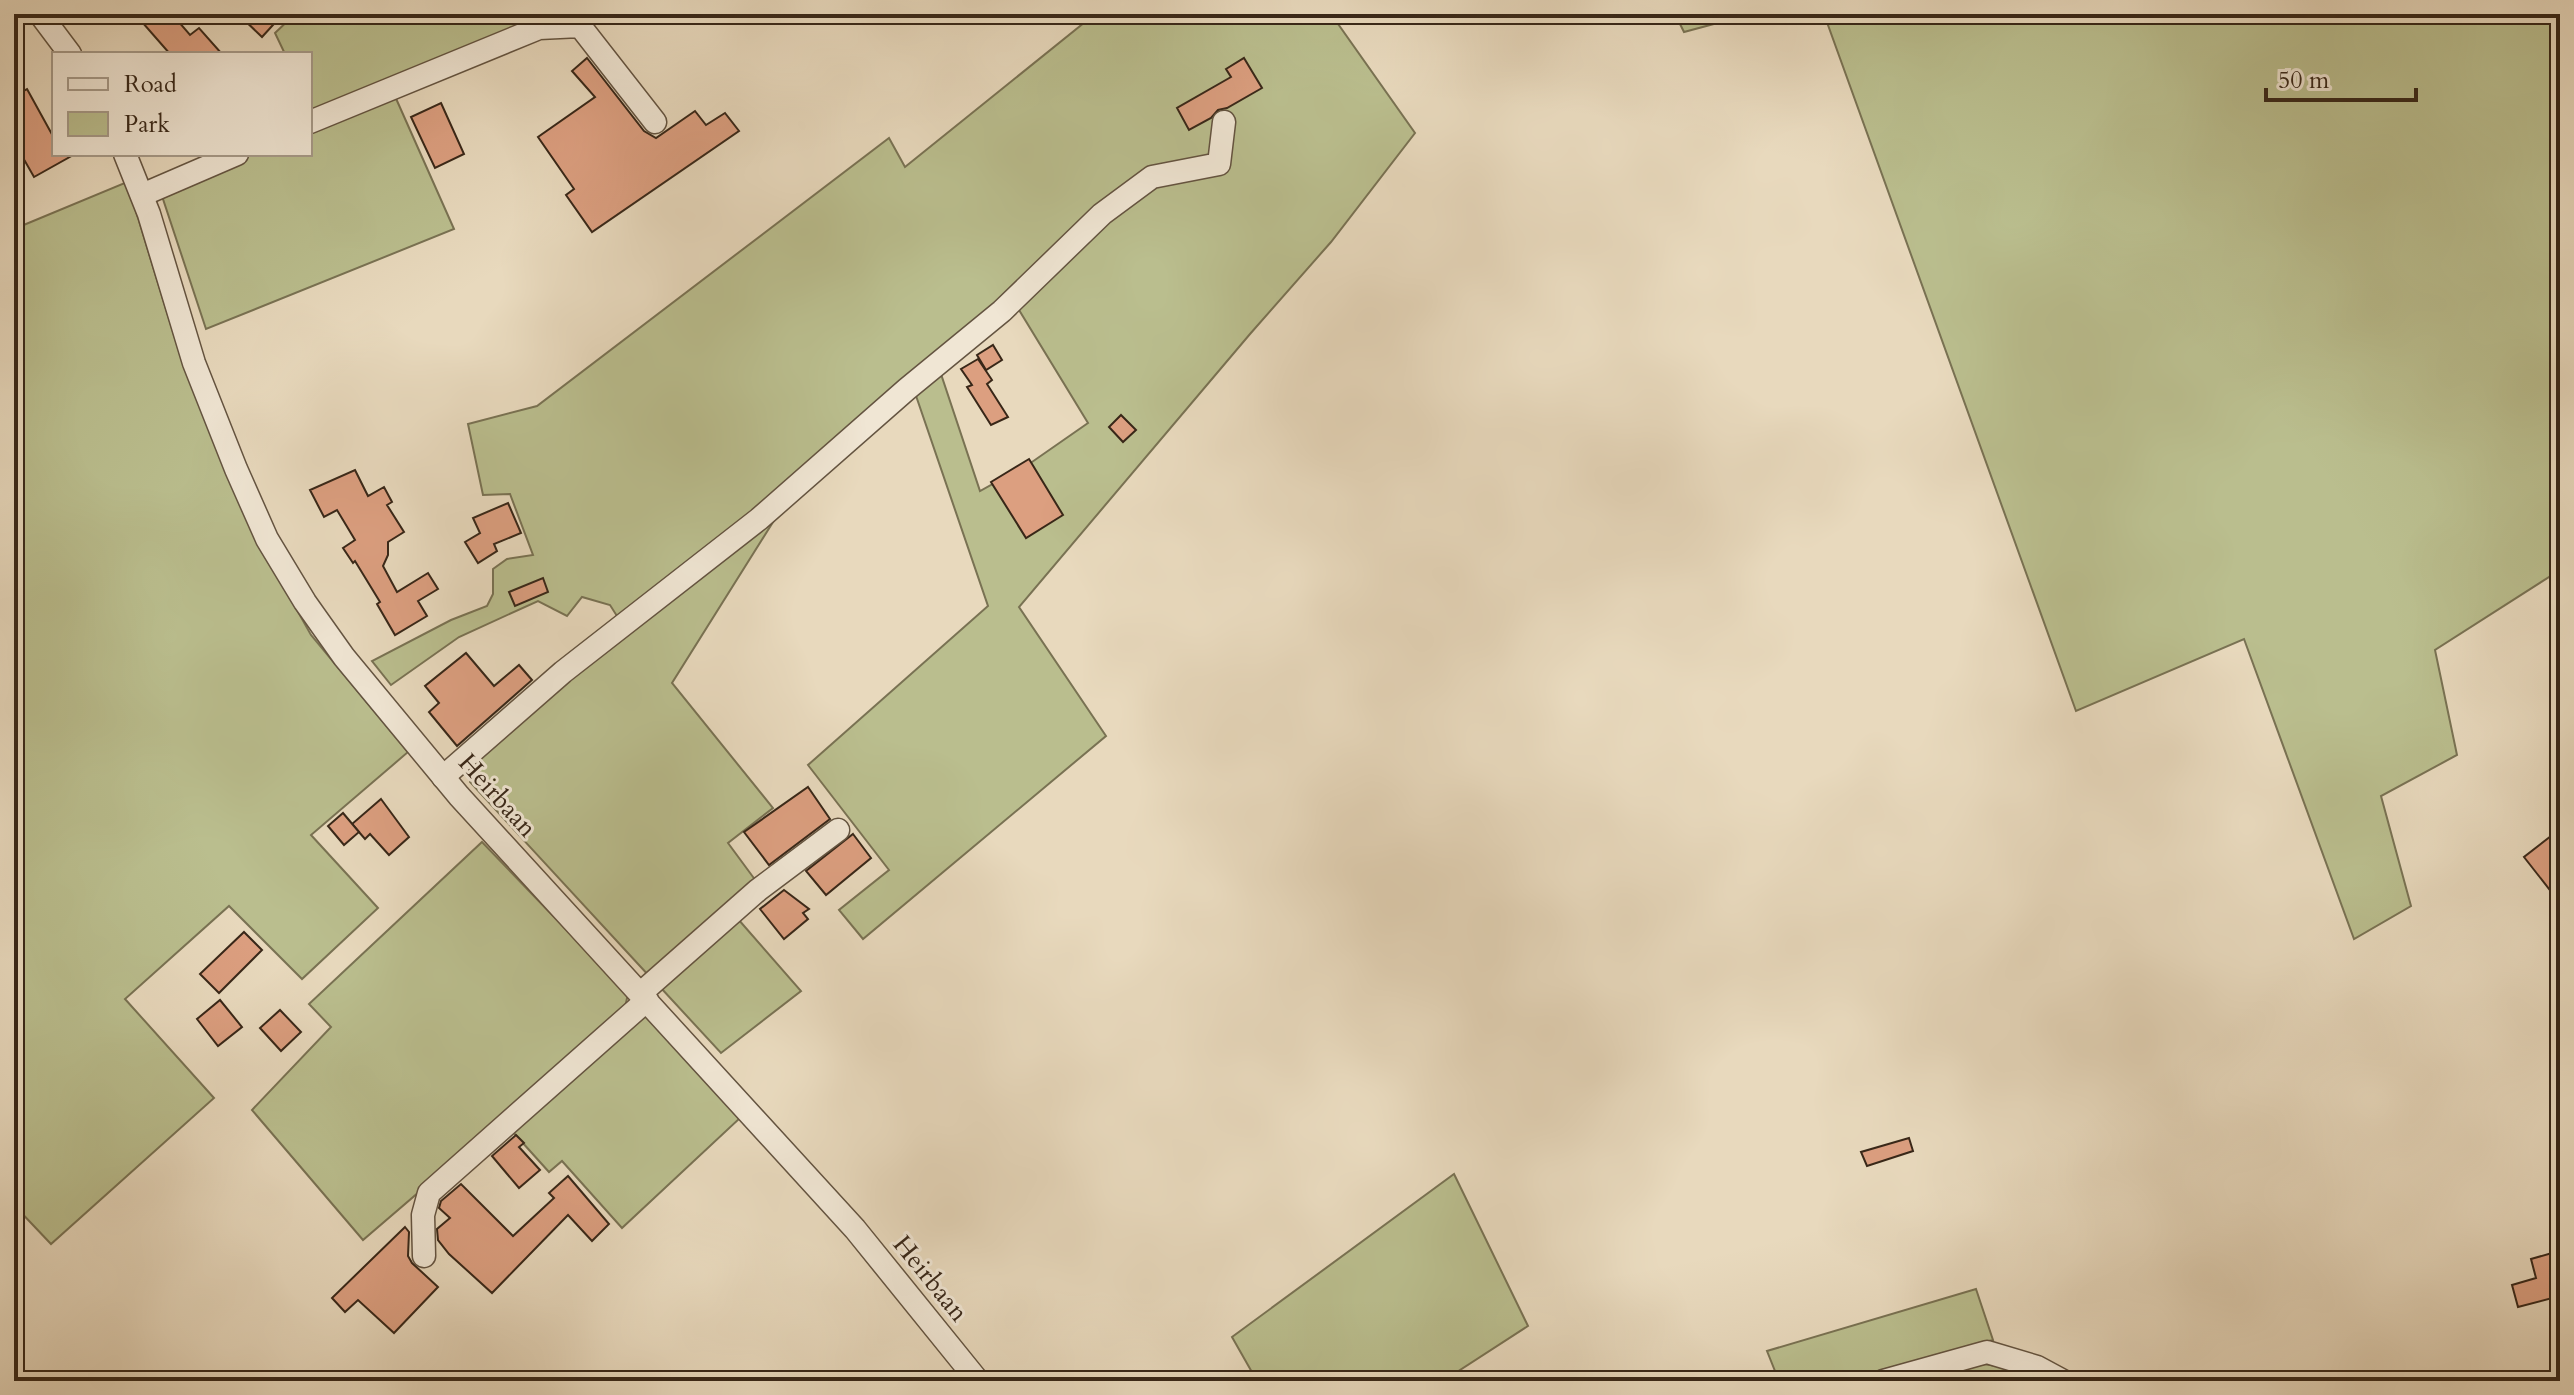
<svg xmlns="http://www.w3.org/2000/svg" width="2574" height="1395" font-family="Cardo,serif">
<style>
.green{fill:#babe8e;stroke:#797253;stroke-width:2;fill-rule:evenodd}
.building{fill:#dc9f80;stroke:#382718;stroke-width:2}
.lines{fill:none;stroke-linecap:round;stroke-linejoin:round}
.minor-casing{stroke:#645441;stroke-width:25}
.minor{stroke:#f0e6d4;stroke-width:22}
.labels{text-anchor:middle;stroke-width:6;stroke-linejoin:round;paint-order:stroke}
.street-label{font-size:26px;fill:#382718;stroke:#f0e6d4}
</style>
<rect width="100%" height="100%" fill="#e8d9bd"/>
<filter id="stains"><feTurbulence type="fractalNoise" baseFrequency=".0025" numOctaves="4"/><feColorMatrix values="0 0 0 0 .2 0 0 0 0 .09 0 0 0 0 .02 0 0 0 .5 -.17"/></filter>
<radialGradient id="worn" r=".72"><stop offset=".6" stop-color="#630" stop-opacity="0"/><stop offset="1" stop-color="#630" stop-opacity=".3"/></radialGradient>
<!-- green -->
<g class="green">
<polygon points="295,14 549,14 313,115 310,108 310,54 285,54 275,33"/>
<path d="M1095 14H1331L1415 133 1331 242 1250 334 1019 607 1106 736 863 939 839 910 889 870 808 765 988 606 914 390 785 503 672 683 773 808 728 843 756 881 651 978 470 782 471 765 617 616 610 605 582 597 567 616 538 601 459 637 391 685 372 661 451 620 487 606 493 594V569L507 559 533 555 510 494 483 495 468 424 537 406 889 138 905 167ZM1016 305 1088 423 1032 462 980 491 940 371Z"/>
<polygon points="1675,14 1751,14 1684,32"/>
<polygon points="1824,14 2560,14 2560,570 2435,650 2457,755 2381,796 2411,906 2354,939 2244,639 2076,711"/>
<polygon points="394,94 454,229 206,329 161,193 253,154 310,154 310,130"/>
<polygon points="127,182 182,361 265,553 311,635 408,752 311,835 378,908 302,979 229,906 125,999 214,1098 51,1244 14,1205 14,229"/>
<polygon points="482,842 628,994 625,1007 603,1034 363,1240 252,1110 331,1027 309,1004"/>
<polygon points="738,919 801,991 721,1053 661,988"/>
<polygon points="646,1011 740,1118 622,1228 562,1161 549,1172 512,1131"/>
<polygon points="1454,1174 1528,1326 1443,1381 1257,1381 1232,1337"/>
<polygon points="1976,1289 1993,1340 1841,1381 1779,1381 1767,1351"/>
<polygon points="1985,1364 2013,1369 2040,1381 1901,1381"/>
</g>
<!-- building -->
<g class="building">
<polygon points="135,14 172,14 190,35 199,28 222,54 170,54"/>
<polygon points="238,14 283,14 262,37"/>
<polygon points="587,58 644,131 656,138 695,111 706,125 725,113 739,131 592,232 566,195 574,189 538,137 595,97 572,71"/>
<polygon points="1244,58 1262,88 1227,108 1218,110 1211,118 1189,130 1177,108 1231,77 1226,69"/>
<polygon points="27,89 54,138 54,154 75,154 34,177 14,142 14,96"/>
<polygon points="441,103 464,154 435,168 411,117"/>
<polygon points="993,345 1002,360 986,370 977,355"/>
<polygon points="978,359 992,380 987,384 1008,417 991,425 967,387 972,385 961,369"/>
<polygon points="1121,415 1136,430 1123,442 1109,427"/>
<polygon points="1029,459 1063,515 1026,538 991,482"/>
<polygon points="355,470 368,496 384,487 392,502 387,505 404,532 388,542 388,555 383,566 397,592 428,573 438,589 418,601 427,616 395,635 377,604 380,602 355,561 353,563 343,548 355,540 337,510 324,517 310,490"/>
<polygon points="508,503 521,533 494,544 497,551 478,563 465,542 480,533 473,518"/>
<polygon points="543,578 548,592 515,606 509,592"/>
<polygon points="466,653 494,686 519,665 532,680 457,746 429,712 439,703 425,686"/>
<polygon points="808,787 830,819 769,865 744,832"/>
<polygon points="381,799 409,837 389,855 370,834 365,839 352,824"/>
<polygon points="343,813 359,832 344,845 328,826"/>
<polygon points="2560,829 2560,903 2524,857"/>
<polygon points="853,834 871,858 826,895 806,871"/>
<polygon points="784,890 809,909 803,913 808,919 784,939 760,909"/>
<polygon points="244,932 262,950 219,993 200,974"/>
<polygon points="220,1000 242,1027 218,1046 197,1019"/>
<polygon points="280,1010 301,1032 281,1051 260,1028"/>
<polygon points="516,1135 524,1143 519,1147 540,1170 519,1188 492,1156"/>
<polygon points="1909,1138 1913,1151 1867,1166 1861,1152"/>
<polygon points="568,1176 609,1224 592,1241 568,1215 492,1293 449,1254 438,1240 437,1229 450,1218 439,1208 441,1201 461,1184 513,1236 554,1198 549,1193"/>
<polygon points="405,1227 409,1232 408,1256 412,1263 438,1287 394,1333 358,1300 345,1312 332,1298"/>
<polygon points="2552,1253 2560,1282 2560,1296 2518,1307 2512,1285 2536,1278 2531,1259"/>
</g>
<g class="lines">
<!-- minor casing -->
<g class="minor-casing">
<g id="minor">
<polyline points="40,14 70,54"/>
<polyline points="310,122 539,28 580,26 655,122"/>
<polyline points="125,154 149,214 194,363 236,469 267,539 305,602 344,657 459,796 855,1229 978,1381"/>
<polyline points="142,195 237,154"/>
<polyline points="443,777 563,672 759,519 907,389 1002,311 1102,214 1152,177 1219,164 1224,122"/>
<polyline points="641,993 758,890 838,830"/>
<polyline points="424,1256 423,1215 429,1193 647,1000"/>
<polyline points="1883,1381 1987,1352 2037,1367 2063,1381"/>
</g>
</g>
<!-- minor -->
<use href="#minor" class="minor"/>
</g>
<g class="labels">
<!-- street labels -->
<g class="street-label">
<text transform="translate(498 795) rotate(48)" y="9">Heirbaan</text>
<text transform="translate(931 1278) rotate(51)" y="9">Heirbaan</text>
</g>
</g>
<!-- margin -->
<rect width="2574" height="1395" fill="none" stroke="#e8d9bd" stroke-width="48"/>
<rect x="16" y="16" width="2542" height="1363" fill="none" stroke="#382718" stroke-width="4"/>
<rect x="24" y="24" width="2526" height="1347" fill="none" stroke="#382718" stroke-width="2"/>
<!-- legend -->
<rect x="52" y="52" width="260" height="104" fill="#f0e6d4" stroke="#a69a89" stroke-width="2"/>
<rect x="68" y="78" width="40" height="12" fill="#f0e6d4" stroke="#a69a89" stroke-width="2"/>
<text x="124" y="92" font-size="24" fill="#382718">Road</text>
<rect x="68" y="112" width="40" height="24" fill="#babe8e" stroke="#a69a89" stroke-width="2"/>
<text x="124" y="132" font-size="24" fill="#382718">Park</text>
<!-- scale -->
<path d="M2266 88v12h150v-12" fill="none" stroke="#382718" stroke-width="4"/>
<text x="2278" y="88" font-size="24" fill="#382718" stroke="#f0e6d4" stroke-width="6" paint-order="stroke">50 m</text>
<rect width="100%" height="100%" filter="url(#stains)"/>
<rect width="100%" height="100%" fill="url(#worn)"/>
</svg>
